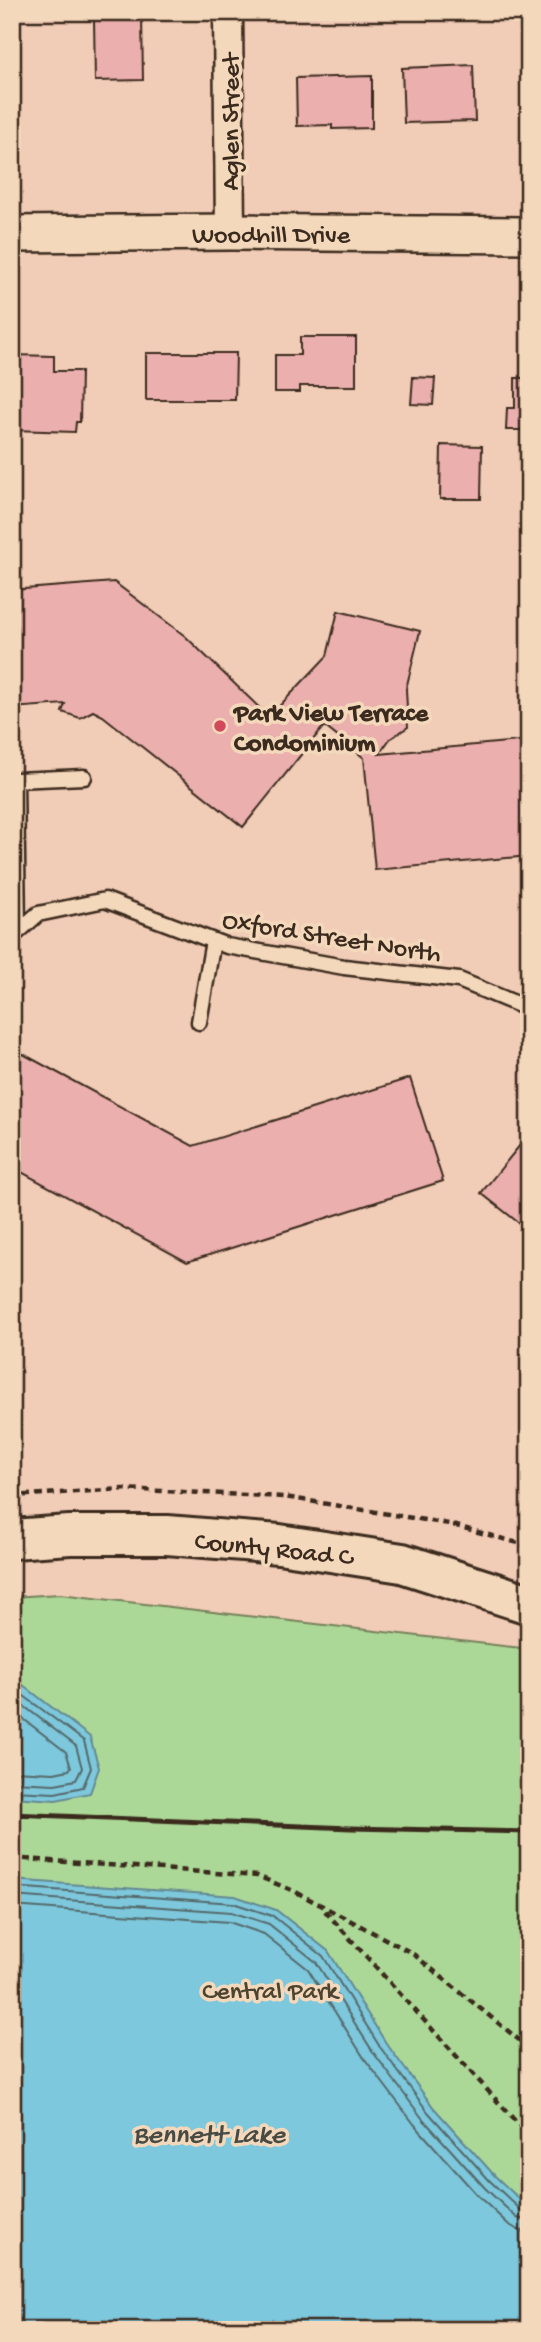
<svg xmlns="http://www.w3.org/2000/svg" width="541" height="2342" font-family="'Gochi Hand',sans-serif">
<style>
.green{fill:#acd897;stroke:#74815a;stroke-width:2}
.water{fill:#7dc8dd;stroke:#638991;stroke-width:2}
.lines{fill:none;stroke-linecap:round;stroke-linejoin:round}
.shore{stroke:#55696a;stroke-width:2}
.building{fill:#ebafae;stroke:#3b2a1e;stroke-width:2}
.service-casing{stroke:#3b2a1e;stroke-width:19}
.minor-casing{stroke:#3b2a1e;stroke-width:33}
.tertiary-casing{stroke:#3b2a1e;stroke-width:40}
.secondary-casing{stroke:#3b2a1e;stroke-width:44}
.path{stroke:#3b2a1e;stroke-width:4.5;stroke-dasharray:7 5;stroke-linecap:butt}
.service{stroke:#f4d8bb;stroke-width:14}
.minor{stroke:#f4d8bb;stroke-width:28}
.tertiary{stroke:#f4d8bb;stroke-width:35}
.secondary{stroke:#f4d8bb;stroke-width:38}
.rail{stroke:#3b2a1e;stroke-width:5}
.poi-dot{fill:#d1495b;stroke:#f4d8bb;stroke-width:2.5}
.labels{text-anchor:middle;stroke-width:7;stroke-linejoin:round;paint-order:stroke}
.street-label{font-size:26px;fill:#3b2a1e;stroke:#f4d8bb}
.poi-label{font-size:26px;font-weight:bold;fill:#3b2a1e;stroke:#f4d8bb;text-anchor:start}
.park-label{font-size:26px;fill:#4c4430;stroke:#f4d8bb}
.water-label{font-size:28px;font-style:italic;fill:#484a44;stroke:#f4d8bb}
</style>
<rect width="100%" height="100%" fill="#f1ccb7"/>
<filter id="ink" filterUnits="userSpaceOnUse"><feTurbulence type="fractalNoise" baseFrequency=".0143" numOctaves="2"/><feDisplacementMap in="SourceGraphic" scale="14" xChannelSelector="R" yChannelSelector="G"/><feConvolveMatrix kernelMatrix="1 2 1 2 8 2 1 2 1" color-interpolation-filters="sRGB"/></filter>
<g filter="url(#ink)">
<!-- green -->
<polygon class="green" points="60,1594 529,1649 529,2330 12,2330 12,1597"/>
<!-- water -->
<g class="water">
<polygon points="12,1680 19,1682 90,1737 99,1768 90,1793 56,1800 12,1797"/>
<polygon points="12,1880 235,1896 276,1910 328,1951 386,2043 434,2108 495,2176 529,2208 529,2330 12,2330"/>
</g>
<g class="lines">
<!-- shore -->
<g class="shore">
<polyline points="12,1687 84,1741 91,1768 83,1787 55,1793 12,1791"/>
<polyline points="12,1697 76,1746 82,1768 76,1780 55,1784 12,1782"/>
<polyline points="12,1710 66,1752 71,1767 69,1770 54,1773 12,1771"/>
<polyline points="12,1887 233,1903 273,1916 323,1956 380,2047 428,2112 490,2181 521,2210 529,2212"/>
<polyline points="12,1896 231,1912 269,1924 316,1962 373,2052 422,2118 485,2188 517,2218 529,2221"/>
<polyline points="12,1906 229,1922 264,1934 308,1969 364,2058 414,2124 477,2195 508,2224 518,2230 529,2232"/>
</g>
</g>
<!-- building -->
<g class="building">
<polygon points="85,12 120,12 120,16 142,16 143,80 95,81 94,19 86,19"/>
<polygon points="473,65 475,121 404,123 402,68"/>
<polygon points="372,76 372,128 332,129 332,125 297,126 296,78"/>
<polygon points="300,337 356,337 356,386 300,386 300,392 275,392 275,355 300,355"/>
<polygon points="526,345 529,345 529,430 506,430 507,408 515,408 515,378 526,378"/>
<polygon points="146,353 236,353 235,400 146,400"/>
<polygon points="12,355 54,356 54,371 81,371 80,422 76,422 75,432 12,430"/>
<polygon points="413,377 435,378 433,405 411,404"/>
<polygon points="441,445 482,446 481,499 440,499"/>
<polygon points="114,582 185,636 269,717 327,656 338,611 420,631 406,689 408,727 390,739 379,754 529,740 529,856 375,870 364,758 324,726 243,827 103,716 93,711 80,718 62,712 65,704 12,708 12,590"/>
<polygon points="12,1048 193,1146 410,1078 443,1181 187,1262 12,1167"/>
<polygon points="529,1134 529,1231 481,1193"/>
</g>
<g class="lines">
<!-- service casing -->
<g class="service-casing">
<g id="service">
<polyline points="18,931 16,780 84,777"/>
<polyline points="12,937 38,914 105,900 227,946 344,967 459,980 529,1009"/>
<polyline points="199,1022 213,941"/>
</g>
</g>
<!-- minor casing -->
<g class="minor-casing">
<polyline id="minor" points="228,12 230,232"/>
</g>
<!-- tertiary casing -->
<g class="tertiary-casing">
<polyline id="tertiary" points="12,234 230,232 529,235"/>
</g>
<!-- secondary casing -->
<g class="secondary-casing">
<polyline id="secondary" points="12,1539 70,1535 167,1535 279,1544 402,1563 529,1604"/>
</g>
<!-- path -->
<g class="path">
<polyline points="12,1496 122,1489 285,1497 449,1524 529,1546"/>
<polyline points="12,1858 257,1876 294,1891 412,1953 529,2048"/>
<polyline points="325,1911 529,2136"/>
</g>
<!-- service -->
<use href="#service" class="service"/>
<!-- minor -->
<use href="#minor" class="minor"/>
<!-- tertiary -->
<use href="#tertiary" class="tertiary"/>
<!-- secondary -->
<use href="#secondary" class="secondary"/>
<!-- rail -->
<polyline class="rail" points="12,1814 351,1828 529,1832"/>
</g>
</g>
<!-- markers -->
<circle class="poi-dot" cx="220" cy="726" r="7"/>
<g class="labels">
<!-- street labels -->
<g class="street-label">
<text transform="translate(229 122) rotate(-90)" y="9">Aglen Street</text>
<text x="271" y="242">Woodhill Drive</text>
<text transform="translate(332 935) rotate(9)" y="9">Oxford Street North</text>
<text transform="translate(274 1547) rotate(6)" y="9">County Road C</text>
</g>
<!-- poi labels -->
<g class="poi-label">
<text x="234" y="720">Park View Terrace<tspan x="234" dy="30">Condominium</tspan></text>
</g>
<!-- park labels -->
<g class="park-label">
<text x="270" y="1998">Central Park</text>
</g>
<!-- water labels -->
<g class="water-label">
<text x="209" y="2142">Bennett Lake</text>
</g>
</g>
<!-- margin -->
<rect width="541" height="2342" fill="none" stroke="#f4d8bb" stroke-width="42"/>
<rect x="21" y="21" width="499" height="2300" fill="none" stroke="#3b2a1e" stroke-width="2.5" filter="url(#ink)"/>
</svg>
